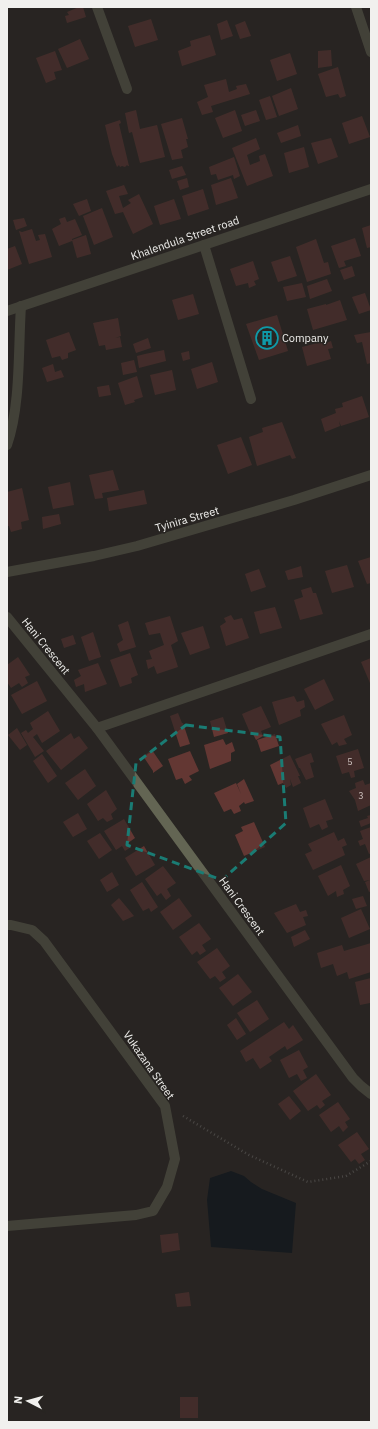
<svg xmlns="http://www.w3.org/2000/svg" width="378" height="1429" font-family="'IBM Plex Sans',sans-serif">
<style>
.water{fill:#000e19}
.building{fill:#633733}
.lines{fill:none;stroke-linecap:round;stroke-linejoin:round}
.path{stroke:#74716f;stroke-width:2.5;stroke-dasharray:1 3;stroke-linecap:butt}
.minor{stroke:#636553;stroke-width:10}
.marked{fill:none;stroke:#1a7c74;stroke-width:3;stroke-dasharray:8 5;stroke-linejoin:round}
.labels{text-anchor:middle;stroke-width:3;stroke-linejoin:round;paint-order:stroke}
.number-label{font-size:9px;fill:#cec2bf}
.street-label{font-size:11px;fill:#f1f0ee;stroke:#282522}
.poi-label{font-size:11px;fill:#f1f0ee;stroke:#282522;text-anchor:start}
</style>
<rect width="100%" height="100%" fill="#282522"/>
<!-- water -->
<polygon class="water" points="231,1171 244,1176 251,1182 262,1189 296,1203 292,1253 211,1247 207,1200 210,1178"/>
<!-- building -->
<g class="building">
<polygon points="79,7 83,7 86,17 67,23 65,16 69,15 67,12"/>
<polygon points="151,19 158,40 135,47 128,26"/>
<polygon points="227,20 233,36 221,40 217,24"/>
<polygon points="245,21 251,36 240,39 235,25"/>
<polygon points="210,35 216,55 182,66 178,51 191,46 190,41"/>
<polygon points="80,39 89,59 67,68 58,49"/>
<polygon points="331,50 332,66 318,68 318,51"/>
<polygon points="55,51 62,70 54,72 56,79 46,83 36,58"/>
<polygon points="290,53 297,74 277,81 270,60"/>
<polygon points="338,67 346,96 340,98 338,94 326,97 318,74"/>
<polygon points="226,79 229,92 237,89 236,86 246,84 250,94 211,106 213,112 202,115 197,102 208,97 204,85"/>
<polygon points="291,88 298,109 279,116 272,96"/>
<polygon points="270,96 277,117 266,120 259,100"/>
<polygon points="136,110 140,129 157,125 165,157 140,163 132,132 129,133 125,113"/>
<polygon points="235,110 242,131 223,138 215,118"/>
<polygon points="256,110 260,121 245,126 241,115"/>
<polygon points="362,116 370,137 349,144 342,123"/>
<polygon points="182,118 188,139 186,139 188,147 181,150 183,158 172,160 161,124"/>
<polygon points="120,120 121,123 119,124 129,166 128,166 127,165 125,167 122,166 120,167 119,165 117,167 112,154 105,125"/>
<polygon points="298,125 301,136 281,143 277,133"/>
<polygon points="256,138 260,149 247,155 250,165 260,161 259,156 265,154 273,176 247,186 232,148"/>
<polygon points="331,138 338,157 318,164 311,143"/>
<polygon points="304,147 309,167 289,173 284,153"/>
<polygon points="234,157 240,176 234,179 233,175 218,180 216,174 211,175 209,167"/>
<polygon points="182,166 186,175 172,179 169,170"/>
<polygon points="187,178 189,187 180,190 177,181"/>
<polygon points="231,178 238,198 216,205 211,185"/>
<polygon points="124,185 128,194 119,196 123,208 131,203 128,200 139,194 153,224 133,234 123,212 115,214 106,191"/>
<polygon points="203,189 209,209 188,216 182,196"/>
<polygon points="87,199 91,211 79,216 73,204"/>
<polygon points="174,199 181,219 160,225 154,206"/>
<polygon points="102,208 113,237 94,245 83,216"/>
<polygon points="65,217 67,222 75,219 82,235 72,239 72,241 59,246 52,229 61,224 59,219"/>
<polygon points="24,218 27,226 16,230 13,220"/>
<polygon points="371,225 371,247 367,248 362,228"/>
<polygon points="32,229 36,241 40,240 38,235 45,234 52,257 29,264 19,231 22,232"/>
<polygon points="86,235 91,254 77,258 72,240"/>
<polygon points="355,238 361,256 344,261 346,266 339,268 331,246"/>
<polygon points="316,239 324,263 328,262 331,274 307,282 296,247"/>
<polygon points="15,246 22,264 7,270 7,249"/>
<polygon points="290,256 297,276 278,282 271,262"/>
<polygon points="253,261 259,279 254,281 256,285 249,288 248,283 236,286 230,269"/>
<polygon points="352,266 355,276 344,280 340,270"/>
<polygon points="327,279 332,291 310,299 307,286"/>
<polygon points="302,283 306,297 287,301 283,287"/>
<polygon points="365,293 371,310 359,314 352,297"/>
<polygon points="193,294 199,314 178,320 172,300"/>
<polygon points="340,300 347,320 313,330 307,309 326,304 326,305"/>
<polygon points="277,315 288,351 259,360 246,324"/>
<polygon points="118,318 121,336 115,338 120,337 122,347 106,350 105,345 99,346 93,323"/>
<polygon points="69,332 76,350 68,353 68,358 62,360 60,356 52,358 46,340"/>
<polygon points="371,332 371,363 367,364 362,342 357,343 354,335"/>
<polygon points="148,338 151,348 136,353 133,344"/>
<polygon points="325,341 326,343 331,341 333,348 328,349 331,359 307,366 302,347"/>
<polygon points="164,350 166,361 139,368 137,356 145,354 146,359 145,354"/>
<polygon points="189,351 190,359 183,361 181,353"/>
<polygon points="134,360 137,372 123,375 121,363"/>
<polygon points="212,362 218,382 197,389 191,369"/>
<polygon points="53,364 55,372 61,370 64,377 47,382 42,368"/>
<polygon points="172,370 176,390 155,395 150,375"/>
<polygon points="137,376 143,397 134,400 135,402 125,405 118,383"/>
<polygon points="109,385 111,395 99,397 97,387"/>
<polygon points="362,396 369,417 341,426 339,421 340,426 325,432 321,419 336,413 335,409 343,407 342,403"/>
<polygon points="282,422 296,458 292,459 290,455 257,466 249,437 263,432 262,428"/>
<polygon points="241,437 252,465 228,474 217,445"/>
<polygon points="113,470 119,490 102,493 103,498 95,499 89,475"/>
<polygon points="70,482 74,505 53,509 48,487"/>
<polygon points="22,488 29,520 21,522 22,529 11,532 9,526 7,526 7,492"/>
<polygon points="144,490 147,504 109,511 107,498"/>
<polygon points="59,514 61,524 43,529 42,517"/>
<polygon points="371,557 371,583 367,584 358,561"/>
<polygon points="347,565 354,587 332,593 325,571"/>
<polygon points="301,566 303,577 288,580 285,571"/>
<polygon points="259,569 266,587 251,592 245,574"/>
<polygon points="311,587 313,593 316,593 323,614 300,620 294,600 303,597 301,590"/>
<polygon points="275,607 282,628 260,634 254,612"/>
<polygon points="231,615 234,620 242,618 249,638 226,646 220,626 226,622 224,618"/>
<polygon points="170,616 178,641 171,645 178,667 157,674 154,666 148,669 146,660 152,659 149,651 164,645 160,633 149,635 145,623"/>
<polygon points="128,621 136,647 120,652 117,644 123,640 118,625"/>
<polygon points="203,626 210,648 190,655 181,633"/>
<polygon points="93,632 101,657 89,661 81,637"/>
<polygon points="73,635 76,644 64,648 61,639"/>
<polygon points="130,653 138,675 131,678 132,683 120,687 110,660"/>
<polygon points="18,657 30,675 25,677 28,683 22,687 19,683 11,688 7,682 7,665"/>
<polygon points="371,658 371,682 370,683 361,662"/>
<polygon points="98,663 107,684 85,692 84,684 76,687 74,680 81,676 78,670"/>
<polygon points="324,679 334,700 315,710 304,689"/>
<polygon points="37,681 47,701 22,714 11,695"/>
<polygon points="294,696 297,702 304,700 305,707 300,710 301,716 279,725 272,702"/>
<polygon points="261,706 271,727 261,731 263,736 256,740 253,734 251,735 242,714"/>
<polygon points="48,711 60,731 42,743 37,734 33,737 44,751 35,757 21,733 26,730 28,733 33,729 30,723"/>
<polygon points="178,713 182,723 183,723 190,744 180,747 170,716"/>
<polygon points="344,715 352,735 344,739 347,744 339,746 337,742 332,745 321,724"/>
<polygon points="223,717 228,733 214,737 210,721"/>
<polygon points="17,728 27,745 20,750 8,735"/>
<polygon points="71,733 74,739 79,736 88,748 61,770 46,751"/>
<polygon points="275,734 279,746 261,752 257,740"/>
<polygon points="223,739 226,745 232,742 235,751 231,753 231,761 210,769 204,745"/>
<polygon points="358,749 364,768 354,771 355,777 351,778 349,772 342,774 336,756"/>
<polygon points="152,750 163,766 153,773 153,771 143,756"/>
<polygon points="190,751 199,771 189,776 192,780 185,784 182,778 176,780 168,759"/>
<polygon points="311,753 314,762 310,763 314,777 306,780 300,768 299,768 295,759"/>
<polygon points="42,754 57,776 48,783 33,761"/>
<polygon points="290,755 300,776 298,776 301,783 293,787 290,779 291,785 286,788 283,783 278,785 270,765"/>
<polygon points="85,769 96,786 78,800 65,783"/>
<polygon points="244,779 254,801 245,804 244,802 239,806 241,811 234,814 231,809 224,812 214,793 236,783 241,794 237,784"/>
<polygon points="363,780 365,785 371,783 371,805 358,811 355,800 349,791 356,788 355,783"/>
<polygon points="106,790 117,809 111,814 113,819 107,822 103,818 98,821 87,804"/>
<polygon points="325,799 333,819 326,821 328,827 322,830 319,824 310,828 303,808"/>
<polygon points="78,813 87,829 73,837 63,822"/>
<polygon points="371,815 371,823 361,827 359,821 368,818 367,816"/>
<polygon points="124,819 135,838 128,843 131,847 125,851 122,846 116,850 104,831"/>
<polygon points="254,822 265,847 244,856 235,835 243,831 241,827"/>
<polygon points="371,827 371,853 369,854 365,844 360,846 358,841 363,839 360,831"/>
<polygon points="334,832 338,841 344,838 347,845 342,847 345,855 313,870 305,854 312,851 308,844"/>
<polygon points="100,833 112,850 99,859 87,841"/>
<polygon points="144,846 155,865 136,876 125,858"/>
<polygon points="371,857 371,891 369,892 365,882 370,880 364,881 356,864"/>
<polygon points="341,865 350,886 343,890 344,894 337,897 336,891 328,896 318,876"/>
<polygon points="163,866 176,883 167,889 171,896 166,900 161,893 157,896 145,879"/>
<polygon points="112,872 119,885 107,892 100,880"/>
<polygon points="142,882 158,907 151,912 149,908 143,911 130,890"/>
<polygon points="363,896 367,906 356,909 352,899"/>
<polygon points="119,898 134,916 123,921 111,905"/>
<polygon points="179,898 192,916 173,930 160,912"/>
<polygon points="296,904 300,912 306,910 308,916 303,917 306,925 287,933 274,913"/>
<polygon points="361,909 370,929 349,938 341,918"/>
<polygon points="199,923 211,939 202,945 206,951 200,955 197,951 192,955 179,937"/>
<polygon points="305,930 310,939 294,947 291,937"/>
<polygon points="371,943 371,972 349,979 347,972 337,976 333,964 321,968 317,953 342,945 344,951"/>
<polygon points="217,948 230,966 222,972 226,978 220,982 215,976 210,979 197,962"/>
<polygon points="238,974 252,992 233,1006 219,988"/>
<polygon points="371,978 371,1006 370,1003 360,1005 355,982"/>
<polygon points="257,1000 269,1019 250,1032 237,1013"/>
<polygon points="236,1018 246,1034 237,1040 227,1025"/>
<polygon points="284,1022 289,1029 293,1025 303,1040 287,1050 285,1046 269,1057 272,1061 260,1069 253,1058 246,1062 240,1051"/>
<polygon points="299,1050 308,1067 303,1070 307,1078 301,1081 297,1074 289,1078 280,1060"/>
<polygon points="316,1074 331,1095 322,1101 325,1105 320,1109 317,1105 308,1111 293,1091"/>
<polygon points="289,1096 301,1111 290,1120 278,1104"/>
<polygon points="338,1102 350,1119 345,1122 348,1127 343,1132 339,1126 331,1132 319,1115"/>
<polygon points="357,1132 369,1149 361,1154 365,1160 359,1164 355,1159 351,1162 338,1145"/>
<polygon points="178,1233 180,1250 162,1253 160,1235"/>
<polygon points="189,1292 191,1306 177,1307 175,1294"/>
<rect x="180" y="1397" width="18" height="21"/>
</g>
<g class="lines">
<!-- path -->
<polyline class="path" points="183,1116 249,1155 308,1182 346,1176 371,1161"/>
<!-- minor -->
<g class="minor">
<polyline points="97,7 127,89"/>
<polyline points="356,7 371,52"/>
<polyline points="204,245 251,399"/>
<polyline points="7,311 371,189"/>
<path d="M7 445C21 404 18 350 21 306"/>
<polyline points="7,572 94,556 137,546 294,500 371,475"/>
<polyline points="7,617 97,728 353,1078 361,1086 371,1094"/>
<polyline points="97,728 371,634"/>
<polyline points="7,925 11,925 32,930 44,941 165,1106 175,1159 167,1187 153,1211 136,1215 7,1226"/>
</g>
</g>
<!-- marked area -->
<path d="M0 0H378V1429H0ZM186 725 280 737 286 823 222 880 127 845 136 763Z" fill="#282522" fill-opacity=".55" fill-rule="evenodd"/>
<path class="marked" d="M186 725 280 737 286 823 222 880 127 845 136 763Z"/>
<!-- icons -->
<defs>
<g id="building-ring" transform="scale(1.15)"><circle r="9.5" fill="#282522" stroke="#0f9aa8" stroke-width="1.5"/><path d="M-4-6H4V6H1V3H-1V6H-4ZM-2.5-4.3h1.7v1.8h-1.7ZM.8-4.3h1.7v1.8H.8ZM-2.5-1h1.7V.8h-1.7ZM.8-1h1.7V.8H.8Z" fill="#0f9aa8"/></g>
</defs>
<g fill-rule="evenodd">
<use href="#building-ring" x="267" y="338"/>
</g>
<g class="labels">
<!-- number labels -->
<g class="number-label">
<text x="350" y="765">5</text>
<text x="361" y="799">3</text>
</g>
<!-- street labels -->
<g class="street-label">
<text transform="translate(185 238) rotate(-19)" y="4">Khalendula Street road</text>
<text transform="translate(187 519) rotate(-16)" y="4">Tyinira Street</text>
<text transform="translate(46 646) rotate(51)" y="4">Hani Crescent</text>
<text transform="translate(242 906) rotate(54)" y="4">Hani Crescent</text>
<text transform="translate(149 1065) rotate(55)" y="4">Vukazana Street</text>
</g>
<!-- poi labels -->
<g class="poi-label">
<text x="282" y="342">Company</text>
</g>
</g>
<!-- border -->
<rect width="378" height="1429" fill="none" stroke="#f1f0ee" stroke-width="16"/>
<!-- north arrow -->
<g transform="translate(28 1401) rotate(276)" stroke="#282522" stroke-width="3" paint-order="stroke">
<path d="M0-3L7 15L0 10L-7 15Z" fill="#f1f0ee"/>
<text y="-6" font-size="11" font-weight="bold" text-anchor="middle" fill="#f1f0ee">N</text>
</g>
</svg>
